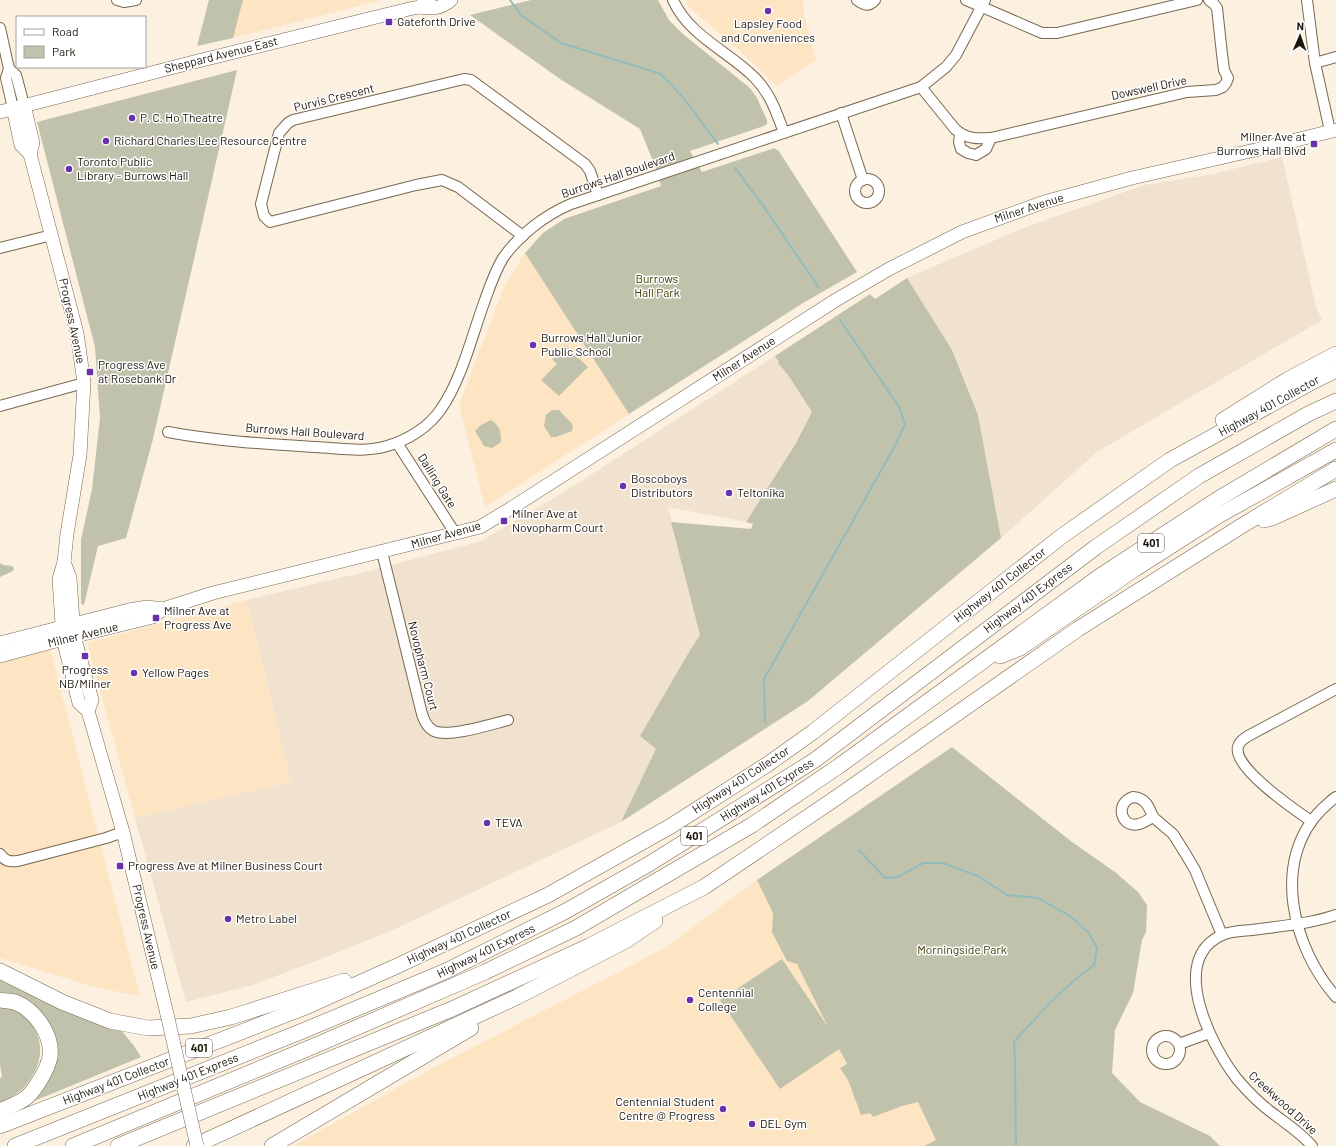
<svg xmlns="http://www.w3.org/2000/svg" width="1336" height="1146" font-family="Barlow,sans-serif">
<style>
.built{fill:#fde4c3}
.industrial{fill:#f0e2ce}
.green{fill:#c1c2ac}
.lines{fill:none;stroke-linecap:round;stroke-linejoin:round}
.stream{stroke:#92bbbd;stroke-width:2}
.minor-casing{stroke:#796851;stroke-width:12}
.major-casing{stroke:#796851;stroke-width:14}
.highway-casing{stroke:#796851;stroke-width:16}
.minor{stroke:#fff;stroke-width:10}
.major{stroke:#fff;stroke-width:13}
.highway{stroke:#fff;stroke-width:15}
.major-bridge-casing{stroke:#796851;stroke-width:14;stroke-linecap:butt}
.major-bridge{stroke:#fff;stroke-width:13}
.poi-dot{fill:#6832a8;stroke:#fff;stroke-width:1.5}
.labels{text-anchor:middle;stroke-width:3;stroke-linejoin:round;paint-order:stroke}
.shield{fill:#fff;stroke:#615c56;stroke-width:1}
.shield-label{font-size:11px;font-weight:bold;fill:#1d160d}
.poi-label{font-size:12px;fill:#1d160d;stroke:#fff;text-anchor:start}
.street-label{font-size:12px;fill:#1d160d;stroke:#fff}
.park-label{font-size:12px;fill:#3d3d03;stroke:#fff}
</style>
<rect width="100%" height="100%" fill="#fcf0e0"/>
<!-- built -->
<g class="built">
<polygon points="243,0 382,0 233,38"/>
<polygon points="685,0 803,0 804,15 816,60 777,86 741,52 688,6"/>
<polygon points="525,253 629,414 485,507 459,405 505,285"/>
<polygon points="247,600 291,782 135,818 87,643"/>
<polygon points="50,648 140,997 88,985 0,958 0,662"/>
<polygon points="757,880 872,1117 923,1098 940,1146 293,1146 433,1068 663,949"/>
</g>
<!-- industrial -->
<g class="industrial">
<polygon points="1282,157 1316,307 1322,320 1097,452 1001,538 978,415 952,350 907,278 1026,227 1144,185 1213,174"/>
<polygon points="775,356 814,414 746,522 668,507 700,635 689,652 640,736 657,749 621,822 395,929 334,954 253,985 186,1002 135,818 291,782 247,600 369,571 481,541 561,494"/>
</g>
<!-- green -->
<g class="green">
<polygon points="209,0 243,0 233,38 197,46"/>
<polygon points="531,0 658,0 669,20 684,35 750,88 757,98 767,120 767,124 764,126 690,151 702,172 775,148 776,150 778,150 857,272 803,303 629,414 525,253 543,233 564,219 661,186 657,171 640,129 560,79 470,15"/>
<polygon points="237,70 153,439 126,538 98,546 84,605 81,604 81,540 92,489 100,418 95,347 37,122"/>
<polygon points="907,278 952,350 978,415 1001,538 808,701 621,822 656,749 640,736 689,652 700,635 671,522 751,529 753,524 746,522 796,443 812,412 788,375 778,363 779,362 775,356 870,294 875,299"/>
<polygon points="565,345 588,367 559,396 541,380 557,364 552,359"/>
<polygon points="552,410 559,410 573,425 572,431 556,437 551,437 544,426 546,415"/>
<path d="M491 420C500 426 501 431 501 442L492 448 484 446 475 431 481 425Z"/>
<polygon points="0,563 3,565 12,566 14,569 13,571 0,577"/>
<polygon points="952,747 1072,842 1115,872 1138,892 1147,905 1146,932 1142,940 1133,993 1115,1030 1112,1073 1140,1102 1210,1136 1220,1146 924,1146 936,1140 918,1102 902,1106 873,1117 870,1113 861,1115 848,1080 840,1068 847,1064 839,1049 780,1089 720,1000 782,959 828,1027 797,964 787,961 772,932 773,913 757,880"/>
<polygon points="0,977 121,1030 134,1046 141,1057 22,1106 52,1047 16,996 0,992"/>
<path d="M0 1002C5 1004 10 1005 15 1007 18 1009 21 1012 24 1015 45 1035 45 1061 27 1084 21 1092 9 1098 0 1103V1078L2 1077 0 1064Z"/>
</g>
<g class="lines">
<!-- stream -->
<g class="stream">
<polyline points="510,0 521,15 561,43 661,74 682,96 718,144"/>
<polyline points="735,168 762,204 819,288"/>
<polyline points="765,722 764,679 896,444 905,424 899,407 840,320"/>
<path d="M859 850 885 878 898 877 923 863H943L978 876 1007 895 1038 898 1070 916 1089 933 1097 948 1094 965C1063 987 1039 1014 1014 1042L1015 1061 1016 1146"/>
</g>
<!-- minor casing -->
<g class="minor-casing">
<g id="minor">
<polyline points="117,0 124,2 136,0"/>
<path d="M673 0C689 36 728 51 754 77 770 93 777 113 784 133"/>
<path d="M857 0C863 5 869 7 875 0"/>
<polyline points="966,0 1042,33 1057,33 1197,0"/>
<polyline points="1307,0 1315,63 1330,131"/>
<polyline points="0,28 9,69 6,78 13,108"/>
<polyline points="1315,63 1336,57"/>
<polyline points="9,69 16,75 24,105"/>
<path d="M921 87 955 129C966 139 977 139 991 138L1187 92 1216 90 1223 87 1226 83 1228 78 1224 70 1222 54 1217 8 1214 4 1209 0"/>
<polyline points="841,113 863,180"/>
<polyline points="960,134 959,142 961,149 968,153 976,155 986,149 991,138"/>
<circle cx="867" cy="191" r="12"/>
<polyline points="523,236 458,187 442,180 416,185 270,222 264,216 261,204 279,133 288,123 293,120 464,79 471,80 585,164 590,171 598,195"/>
<polyline points="0,248 52,235"/>
<polyline points="0,406 84,383"/>
<path d="M168 432C216 441 266 444 315 447 339 448 364 453 387 446 408 440 429 427 441 409 462 379 472 335 485 300 490 286 495 271 503 258 519 235 545 215 571 204L921 87 946 67 956 55 985 0"/>
<polyline points="397,443 455,533"/>
<path d="M382 552 421 710C423 719 426 727 434 731 449 738 492 724 508 720"/>
<path d="M1133 797C1146 798 1149 807 1153 817 1149 819 1144 823 1139 824 1121 829 1114 803 1133 797Z"/>
<path d="M1336 797C1331 800 1327 805 1322 809 1270 861 1293 948 1336 997"/>
<polyline points="1153,817 1173,834 1185,853 1195,870 1222,935"/>
<path d="M1311 821C1295 810 1232 767 1238 747 1239 741 1244 739 1248 736L1336 689"/>
<path d="M0 854C5 861 9 862 18 861L106 838 123 832"/>
<circle cx="1166" cy="1050" r="14"/>
<polyline points="1179,1044 1209,1033"/>
<path d="M1312 1146C1301 1133 1288 1125 1275 1115 1261 1105 1248 1092 1237 1079 1212 1047 1167 960 1222 935 1231 931 1243 931 1252 930 1280 926 1310 924 1336 915"/>
</g>
</g>
<!-- major casing -->
<g class="major-casing">
<g id="major">
<path d="M419 7C432 9 440 9 451 0"/>
<polyline points="24,105 33,143 30,154"/>
<polyline points="13,108 21,145 30,154 77,333 84,383 80,455 67,534 64,562 59,579 63,639 79,703 88,711 123,832 167,1014"/>
<polyline points="0,112 194,62 409,9 419,7 429,0"/>
<polyline points="64,562 70,578 74,636 92,700 88,711"/>
<polyline points="0,643 129,610 147,607 163,609 213,593 480,527 510,509 836,300 889,269 962,232 1044,202 1132,178 1268,147 1336,130"/>
<polyline points="0,656 63,639 153,617 163,609"/>
</g>
</g>
<!-- highway casing -->
<g class="highway-casing">
<g id="highway">
<polyline points="1223,420 1287,380 1336,354"/>
<polyline points="1264,520 1272,518 1336,489"/>
<polyline points="1000,656 1020,648 1135,569 1218,516 1336,450"/>
<polyline points="0,971 62,1002 110,1021 148,1028 191,1026 231,1017 344,981"/>
<path d="M0 1000C5 1001 11 1001 15 1002 35 1010 53 1035 50 1057 48 1068 36 1089 27 1097 20 1103 8 1107 0 1111"/>
<polyline points="0,1126 308,1006 397,966 548,895 671,826 768,764 813,732 1062,536 1170,460 1314,381 1336,370"/>
<polyline points="15,1146 305,1030 446,971 566,911 649,864 815,760 1096,547 1199,476 1310,413 1336,401"/>
<polyline points="73,1146 314,1046 485,972 576,928 752,825 839,766 1100,576 1218,499 1336,429"/>
<polyline points="118,1146 452,1009 589,946 704,887 833,800 1078,629 1243,525 1336,469"/>
<polyline points="194,1146 517,997 627,940 655,921"/>
<polyline points="272,1146 471,1028"/>
</g>
</g>
<!-- minor -->
<use href="#minor" class="minor"/>
<!-- major -->
<use href="#major" class="major"/>
<!-- highway -->
<use href="#highway" class="highway"/>
<!-- major-bridge casing -->
<g class="major-bridge-casing">
<polyline id="major-bridge" points="167,1014 197,1146"/>
</g>
<!-- major-bridge -->
<use href="#major-bridge" class="major-bridge"/>
</g>
<!-- markers -->
<g class="poi-dot">
<circle cx="768" cy="11" r="4"/>
<rect x="385" y="18" width="8" height="8" rx="2"/>
<circle cx="132" cy="118" r="4"/>
<circle cx="106" cy="141" r="4"/>
<rect x="1310" y="140" width="8" height="8" rx="2"/>
<circle cx="69" cy="169" r="4"/>
<circle cx="533" cy="345" r="4"/>
<rect x="86" y="368" width="8" height="8" rx="2"/>
<circle cx="623" cy="486" r="4"/>
<circle cx="729" cy="493" r="4"/>
<rect x="500" y="517" width="8" height="8" rx="2"/>
<rect x="152" y="614" width="8" height="8" rx="2"/>
<rect x="81" y="652" width="8" height="8" rx="2"/>
<circle cx="134" cy="673" r="4"/>
<circle cx="487" cy="823" r="4"/>
<rect x="116" y="862" width="8" height="8" rx="2"/>
<circle cx="228" cy="919" r="4"/>
<circle cx="690" cy="1000" r="4"/>
<circle cx="723" cy="1109" r="4"/>
<circle cx="752" cy="1124" r="4"/>
</g>
<g class="labels">
<!-- shield labels -->
<g class="shield">
<rect x="1138" y="534" width="26" height="18" rx="3"/>
<rect x="681" y="827" width="26" height="18" rx="3"/>
<rect x="186" y="1039" width="26" height="18" rx="3"/>
</g>
<g class="shield-label">
<text x="1151" y="547">401</text>
<text x="694" y="840">401</text>
<text x="199" y="1052">401</text>
</g>
<!-- poi labels -->
<g class="poi-label">
<text x="397" y="26">Gateforth Drive</text>
<text x="768" y="28" text-anchor="middle">Lapsley Food<tspan x="768" dy="14">and Conveniences</tspan></text>
<text x="140" y="122">P. C. Ho Theatre</text>
<text x="1306" y="141" text-anchor="end">Milner Ave at<tspan x="1306" dy="14">Burrows Hall Blvd</tspan></text>
<text x="114" y="145">Richard Charles Lee Resource Centre</text>
<text x="77" y="166">Toronto Public<tspan x="77" dy="14">Library - Burrows Hall</tspan></text>
<text x="541" y="342">Burrows Hall Junior<tspan x="541" dy="14">Public School</tspan></text>
<text x="98" y="369">Progress Ave<tspan x="98" dy="14">at Rosebank Dr</tspan></text>
<text x="631" y="483">Boscoboys<tspan x="631" dy="14">Distributors</tspan></text>
<text x="737" y="497">Teltonika</text>
<text x="512" y="518">Milner Ave at<tspan x="512" dy="14">Novopharm Court</tspan></text>
<text x="164" y="615">Milner Ave at<tspan x="164" dy="14">Progress Ave</tspan></text>
<text x="85" y="674" text-anchor="middle">Progress<tspan x="85" dy="14">NB/Milner</tspan></text>
<text x="142" y="677">Yellow Pages</text>
<text x="495" y="827">TEVA</text>
<text x="128" y="870">Progress Ave at Milner Business Court</text>
<text x="236" y="923">Metro Label</text>
<text x="698" y="997">Centennial<tspan x="698" dy="14">College</tspan></text>
<text x="715" y="1106" text-anchor="end">Centennial Student<tspan x="715" dy="14">Centre @ Progress</tspan></text>
<text x="760" y="1128">DEL Gym</text>
</g>
<!-- street labels -->
<g class="street-label">
<text transform="translate(221 55) rotate(-14)" y="4">Sheppard Avenue East</text>
<text transform="translate(1149 88) rotate(-12)" y="4">Dowswell Drive</text>
<text transform="translate(334 98) rotate(-14)" y="4">Purvis Crescent</text>
<text transform="translate(618 175) rotate(-19)" y="4">Burrows Hall Boulevard</text>
<text transform="translate(1029 208) rotate(-18)" y="4">Milner Avenue</text>
<text transform="translate(72 321) rotate(78)" y="4">Progress Avenue</text>
<text transform="translate(744 359) rotate(-33)" y="4">Milner Avenue</text>
<text transform="translate(1269 406) rotate(-29)" y="4">Highway 401 Collector</text>
<text transform="translate(305 432) rotate(4)" y="4">Burrows Hall Boulevard</text>
<text transform="translate(437 481) rotate(58)" y="4">Dailing Gate</text>
<text transform="translate(446 535) rotate(-16)" y="4">Milner Avenue</text>
<text transform="translate(1000 585) rotate(-38)" y="4">Highway 401 Collector</text>
<text transform="translate(1028 598) rotate(-37)" y="4">Highway 401 Express</text>
<text transform="translate(83 635) rotate(-14)" y="4">Milner Avenue</text>
<text transform="translate(423 666) rotate(76)" y="4">Novopharm Court</text>
<text transform="translate(741 780) rotate(-33)" y="4">Highway 401 Collector</text>
<text transform="translate(767 790) rotate(-32)" y="4">Highway 401 Express</text>
<text transform="translate(146 927) rotate(77)" y="4">Progress Avenue</text>
<text transform="translate(459 937) rotate(-25)" y="4">Highway 401 Collector</text>
<text transform="translate(486 951) rotate(-26)" y="4">Highway 401 Express</text>
<text transform="translate(188 1077) rotate(-22)" y="4">Highway 401 Express</text>
<text transform="translate(116 1081) rotate(-21)" y="4">Highway 401 Collector</text>
<text transform="translate(1283 1103) rotate(42)" y="4">Creekwood Drive</text>
</g>
<!-- park labels -->
<g class="park-label">
<text x="657" y="283">Burrows<tspan x="657" dy="14">Hall Park</tspan></text>
<text x="962" y="954">Morningside Park</text>
</g>
</g>
<!-- legend -->
<rect x="16" y="16" width="130" height="52" fill="#ffffff" stroke="#a5a29e"/>
<rect x="24" y="29" width="20" height="6" fill="#ffffff" stroke="#a5a29e"/>
<text x="52" y="36" font-size="12" fill="#1d160d">Road</text>
<rect x="24" y="46" width="20" height="12" fill="#c1c2ac" stroke="#a5a29e"/>
<text x="52" y="56" font-size="12" fill="#1d160d">Park</text>
<!-- north arrow -->
<g transform="translate(1300 36) rotate(2)" stroke="#ffffff" stroke-width="3" paint-order="stroke">
<path d="M0-3L7 15L0 10L-7 15Z" fill="#1d160d"/>
<text y="-6" font-size="11" font-weight="bold" text-anchor="middle" fill="#1d160d">N</text>
</g>
</svg>
